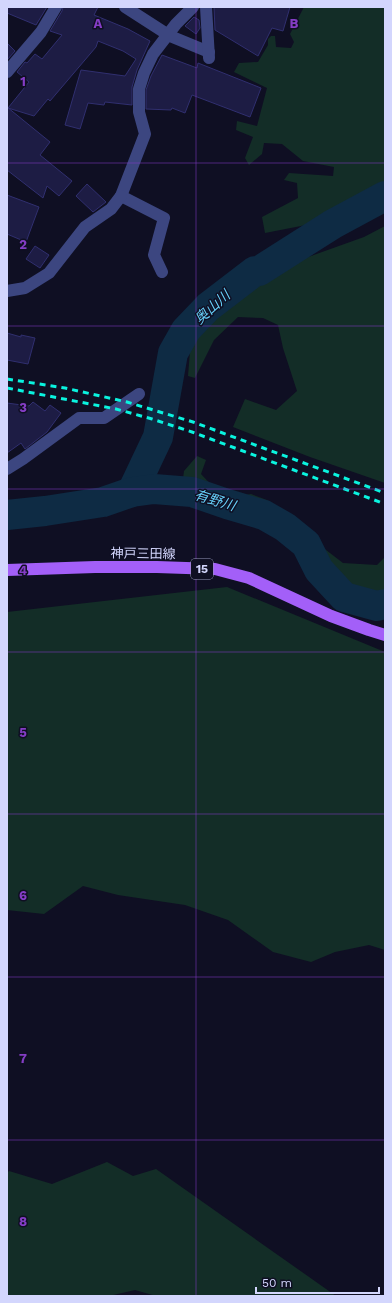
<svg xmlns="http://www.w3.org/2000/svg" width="392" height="1303" font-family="'Work Sans','Noto Sans JP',sans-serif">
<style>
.green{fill:#132d27}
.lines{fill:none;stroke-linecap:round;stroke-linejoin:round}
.river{stroke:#0e2b44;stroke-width:30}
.building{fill:#1d1c44;stroke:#302f6f}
.minor{stroke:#3c4680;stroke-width:12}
.major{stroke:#a35ff8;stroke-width:12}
.rail{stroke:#0af3df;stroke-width:3;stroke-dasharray:6 5;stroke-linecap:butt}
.grid{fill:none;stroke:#843dc5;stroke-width:1;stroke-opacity:0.55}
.labels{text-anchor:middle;stroke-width:3;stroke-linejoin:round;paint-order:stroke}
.shield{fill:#0f0f23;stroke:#989abc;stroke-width:1}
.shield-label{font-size:12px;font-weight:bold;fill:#d3d6fd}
.street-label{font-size:13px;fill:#d3d6fd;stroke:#0f0f23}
.water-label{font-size:14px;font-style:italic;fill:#66d0f9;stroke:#0f0f23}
.grid-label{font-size:13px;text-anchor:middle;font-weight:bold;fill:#843dc5;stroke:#0f0f23;stroke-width:3;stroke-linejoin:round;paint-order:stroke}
</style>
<rect width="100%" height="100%" fill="#0f0f23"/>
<!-- green -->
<g class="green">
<polygon points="304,7 385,7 385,190 306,225 265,233 262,217 298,198 297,183 284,180 289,173 333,176 334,167 303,161 282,144 264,143 262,154 249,165 245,158 253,137 236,130 237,121 257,126 267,88 234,72 239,63 258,62 268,45 268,39 271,36 275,36 276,47 291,48 294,42 290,34"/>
<polygon points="385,226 385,483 310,457 233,427 245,399 276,410 297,391 283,348 278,325 263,318 238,317 214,340 195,378 188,376 191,339 230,294 267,280 297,261 364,237"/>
<polygon points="197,456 206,460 201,474 217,491 238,496 251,494 267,500 291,515 299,527 313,540 343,563 377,565 385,557 385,602 359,610 328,597 313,582 300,555 262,526 180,500 184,471"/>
<polygon points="227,587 385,652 385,950 369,945 335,952 311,962 273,952 228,920 185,905 118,895 83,886 44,914 7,910 7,612"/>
<polygon points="107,1162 133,1176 156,1169 336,1296 156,1296 135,1290 109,1296 7,1296 7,1173 9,1171 52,1184"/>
</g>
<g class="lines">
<!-- river -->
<g class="river">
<polyline points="132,492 158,437 173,353 186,330 208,307 255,271 259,271 333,224 385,196"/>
<polyline points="7,515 45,511 103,502 132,492 154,489 192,492 227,504 264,515 285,527 306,544 319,570 344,597 377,606 385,604"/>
</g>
</g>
<!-- building -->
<g class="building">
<polygon points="7,7 47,7 36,25 7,13"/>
<polygon points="63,7 98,7 94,15 128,29 150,41 137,70 132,87 132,105 105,102 104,105 88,103 80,129 65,125 81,70 125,76 136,59 123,51 98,41 96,47 50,101 48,99 34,116 8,108 29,82 17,72 25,62 27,63 35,54 42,59 62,35 50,31 62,11"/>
<polygon points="214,7 290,7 283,31 272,28 258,56 215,30"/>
<polygon points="194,17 199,20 200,28 196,34 185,26"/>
<polygon points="7,43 15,51 7,60"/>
<polygon points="162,55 197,68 198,63 261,88 250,117 192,95 185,113 172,108 171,110 146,109 146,90 151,76"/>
<polygon points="7,107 50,142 40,155 72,181 59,196 47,186 43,198 7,170"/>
<polygon points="87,184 106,202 93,212 76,196"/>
<polygon points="7,195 39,207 26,242 7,234"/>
<polygon points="35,246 49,255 40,268 26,259"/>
<polygon points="7,333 21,337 21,335 35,338 28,364 7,360"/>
<polygon points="33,402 45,411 50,405 61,413 47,432 25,449 21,443 7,453 7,403 29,406"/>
</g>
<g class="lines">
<!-- minor -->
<g class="minor">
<polyline points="125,7 170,36 209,52"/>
<polyline points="206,7 209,58"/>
<polyline points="7,72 41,32 56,7"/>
<polyline points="162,272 154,255 164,218 121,196 145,134 139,112 139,89 144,73 153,54 176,24 193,7"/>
<polyline points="7,291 25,288 49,273 85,227 111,209 121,196"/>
<polyline points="7,469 23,459 79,418 104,418 139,394"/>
</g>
<!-- major -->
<polyline class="major" points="7,570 95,567 157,567 215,569 249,578 331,616 369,630 385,635"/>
<!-- rail -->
<g class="rail">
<polyline points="7,379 65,388 127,402 193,422 385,493"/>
<polyline points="7,388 116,409 152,419 192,432 385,504"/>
</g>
</g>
<!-- grid -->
<path class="grid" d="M196 7V1296M7 163H385M7 326H385M7 489H385M7 652H385M7 814H385M7 977H385M7 1140H385"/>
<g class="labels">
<!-- shield labels -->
<rect class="shield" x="191" y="559" width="22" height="20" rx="3"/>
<g class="shield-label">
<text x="202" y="573">15</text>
</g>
<!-- street labels -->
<g class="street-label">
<text transform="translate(143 553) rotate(1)" y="5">神戸三田線</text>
</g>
<!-- water labels -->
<g class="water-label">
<text transform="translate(212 307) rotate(-42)" y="5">奥山川</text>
<text transform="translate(215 500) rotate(17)" y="5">有野川</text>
</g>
</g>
<g class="grid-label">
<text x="98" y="28">A</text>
<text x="294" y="28">B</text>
<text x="23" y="86">1</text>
<text x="23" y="249">2</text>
<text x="23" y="412">3</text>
<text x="23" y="575">4</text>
<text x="23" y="737">5</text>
<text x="23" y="900">6</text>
<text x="23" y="1063">7</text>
<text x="23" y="1226">8</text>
</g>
<!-- border -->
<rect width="392" height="1303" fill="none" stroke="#d3d6fd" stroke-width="16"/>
<!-- scale -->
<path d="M256 1287v6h123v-6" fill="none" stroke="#d3d6fd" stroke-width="2"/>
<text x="262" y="1287" font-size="12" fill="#d3d6fd" stroke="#0f0f23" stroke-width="3" paint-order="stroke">50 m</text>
</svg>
